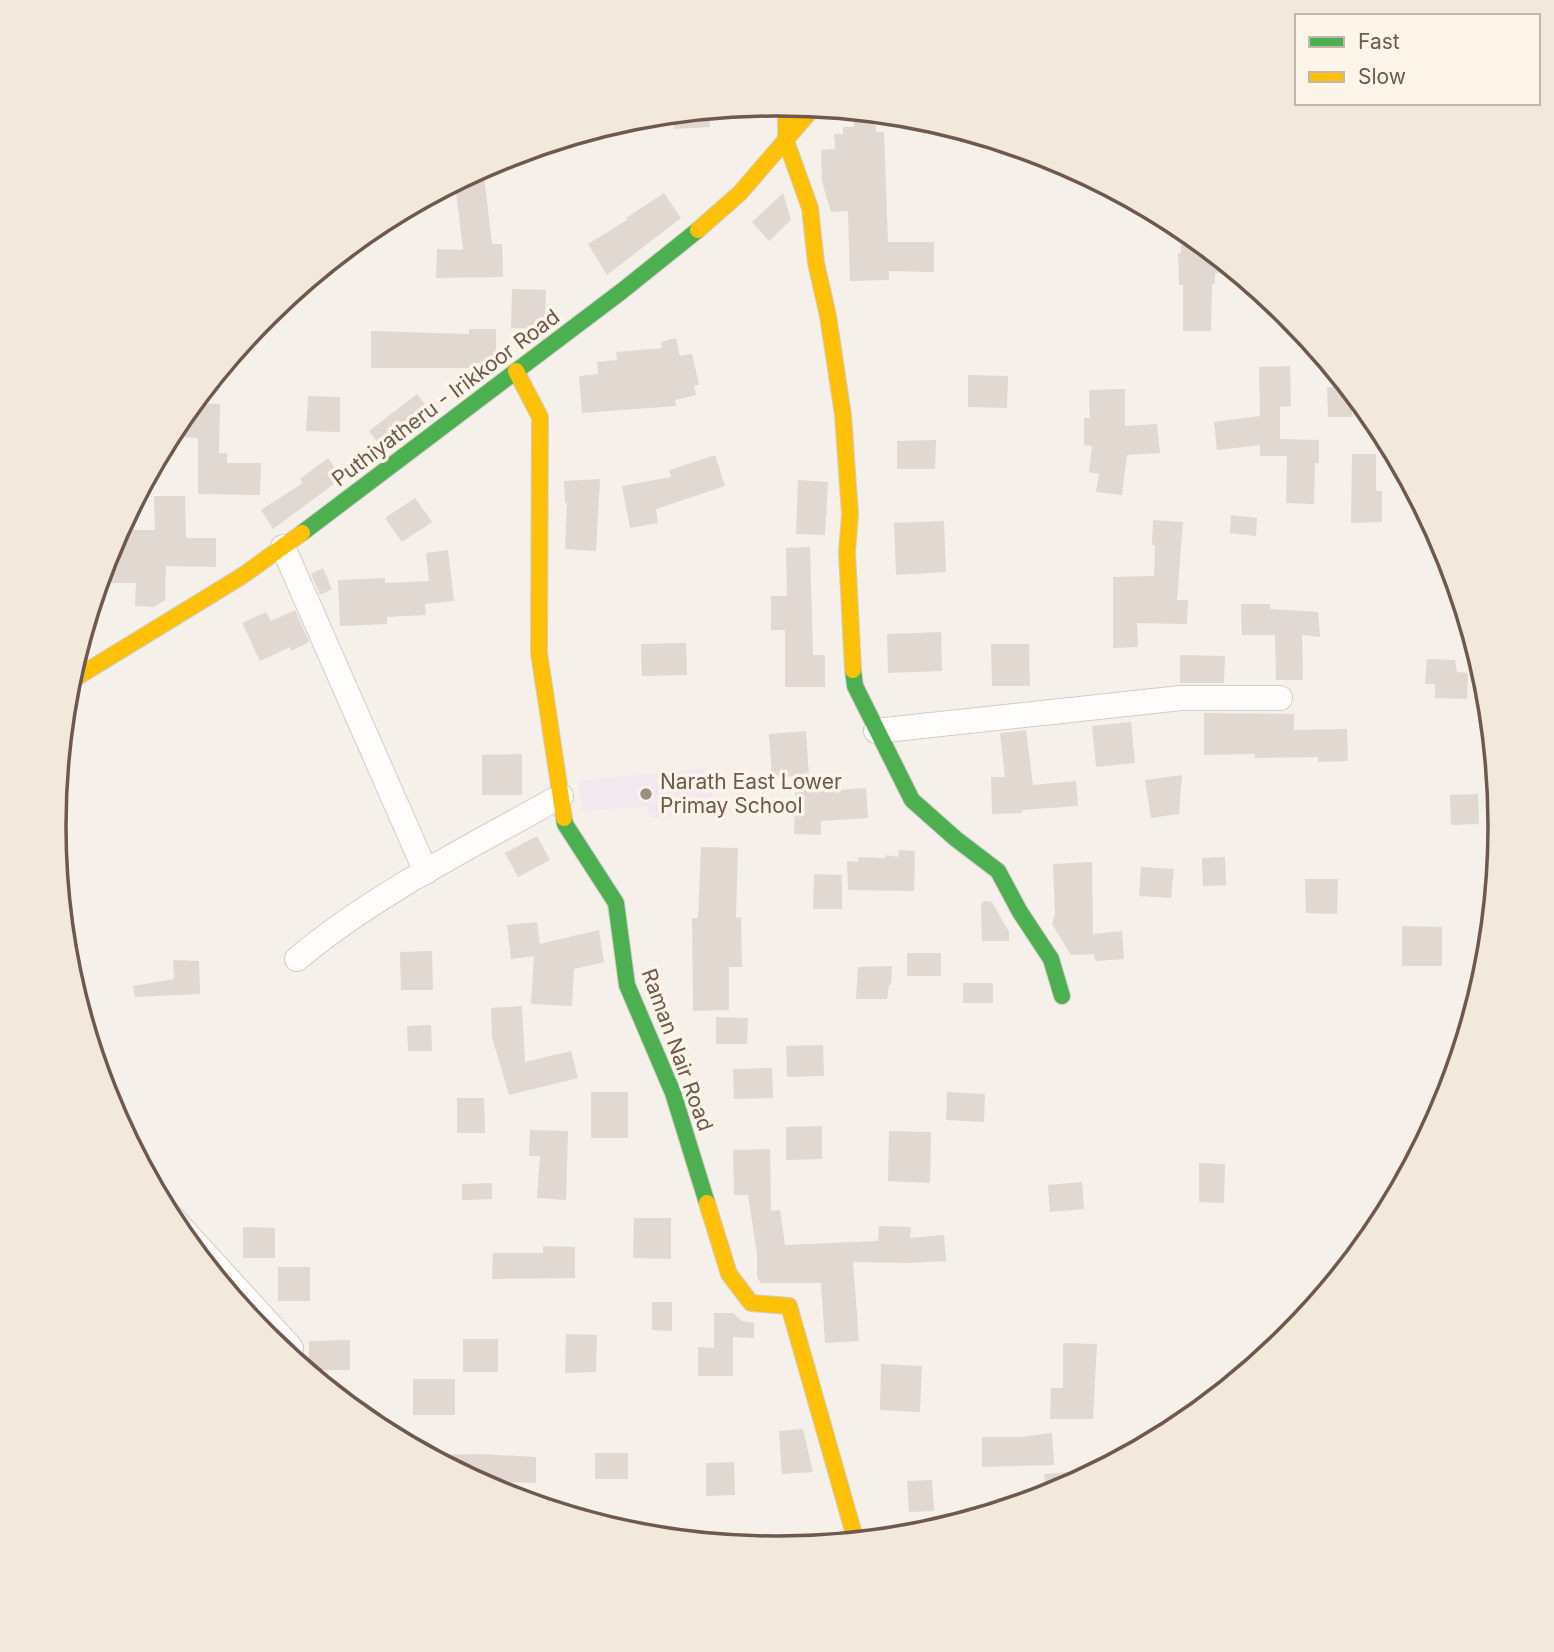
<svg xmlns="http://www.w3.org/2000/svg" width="1554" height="1652" font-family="Inter,sans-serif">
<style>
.education{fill:#f1e8f0}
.building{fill:#e1d8d1}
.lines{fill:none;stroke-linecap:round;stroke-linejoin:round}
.street-casing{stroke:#d3cdc7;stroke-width:26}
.fast-casing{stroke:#d4ccc6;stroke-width:18}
.slow-casing{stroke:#d4ccc6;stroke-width:18}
.street{stroke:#fefdfc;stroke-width:24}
.fast{stroke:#4caf50;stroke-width:16}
.slow{stroke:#ffc107;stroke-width:16}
.poi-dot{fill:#9e8d83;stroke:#fdf5e9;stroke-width:2.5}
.labels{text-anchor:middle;stroke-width:7;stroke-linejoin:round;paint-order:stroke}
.street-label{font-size:21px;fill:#6f584c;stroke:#fdf5e9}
.poi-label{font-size:21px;fill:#6f584c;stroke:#fdf5e9;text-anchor:start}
.rim{fill:none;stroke:#6f584c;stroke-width:3.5}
</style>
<rect width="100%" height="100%" fill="#f5f0e9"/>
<!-- education -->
<polygon class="education" points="708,768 715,814 651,818 647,806 583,811 578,781"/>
<!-- building -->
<g class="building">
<polygon points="709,110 710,127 674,129 673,113"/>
<polygon points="875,121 876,132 884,132 888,242 934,242 934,272 889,271 889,280 850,281 848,211 831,212 822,182 821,150 835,149 834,134 843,134 843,127 854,127 854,122"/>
<polygon points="483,168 492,244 502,244 503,277 436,278 437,249 463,250 455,183"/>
<polygon points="664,193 681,218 607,275 588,244 627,220 626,218"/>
<polygon points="783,193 791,220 769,241 752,222"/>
<polygon points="1181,227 1218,258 1219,273 1215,273 1215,284 1212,284 1211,331 1183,331 1183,285 1179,285 1178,253 1181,253"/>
<polygon points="512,289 546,290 545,324 539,329 511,328"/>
<polygon points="469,329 496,329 496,362 487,368 371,368 371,331 469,334"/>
<polygon points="676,338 680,356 692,354 699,385 694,386 696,395 675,400 676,406 582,413 579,376 598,374 597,362 617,360 616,352 662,348 661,342"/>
<polygon points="1290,366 1291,406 1280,407 1280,439 1319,440 1319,463 1315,463 1314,504 1286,503 1287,456 1260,456 1260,445 1217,450 1214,422 1260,416 1259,367"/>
<polygon points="968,375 1008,376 1007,408 968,407"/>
<polygon points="1327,387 1347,387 1352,392 1352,417 1328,417"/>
<polygon points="1125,389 1125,426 1157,424 1160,453 1127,455 1122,495 1096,492 1099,474 1089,472 1092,446 1084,445 1084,418 1090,418 1089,390"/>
<polygon points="417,394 430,411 382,448 369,431"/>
<polygon points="308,396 340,397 340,432 306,431"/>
<polygon points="193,403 220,404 219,453 227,453 227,463 261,463 260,495 198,494 198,438 184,437 184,414"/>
<polygon points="936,440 935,469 897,469 897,441"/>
<polygon points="1352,454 1376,454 1376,491 1382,491 1382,522 1351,523"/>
<polygon points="715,455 725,486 656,509 658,523 630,528 622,486 671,477 669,470"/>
<polygon points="328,458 342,478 273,529 261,510 303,483 300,479"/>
<polygon points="600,479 596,551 565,549 567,503 565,503 564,481"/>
<polygon points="798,480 828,482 825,535 796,534"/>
<polygon points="154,496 185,496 186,538 216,538 216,567 166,566 165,600 154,607 135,606 136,583 99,583 109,549 120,530 155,530"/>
<polygon points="415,498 432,522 402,542 385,518"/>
<polygon points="1231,515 1257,518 1256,536 1230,533"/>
<polygon points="1153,520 1183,522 1177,600 1188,600 1187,624 1137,623 1138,647 1113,648 1113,577 1154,576 1155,545 1152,545"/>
<polygon points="944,521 946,572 896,575 894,523"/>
<polygon points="810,547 813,655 825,655 825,687 785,687 785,630 771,630 771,596 787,596 786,548"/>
<polygon points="448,550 454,601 425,604 426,615 387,617 387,624 340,626 338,580 385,578 385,583 429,581 426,553"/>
<polygon points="323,568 332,589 320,595 311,574"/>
<polygon points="1241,604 1270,604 1270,609 1318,612 1320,637 1302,635 1303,680 1276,680 1275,635 1242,635"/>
<polygon points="295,610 309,642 291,651 290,647 260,661 242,623 266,612 271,621"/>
<polygon points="941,632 942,671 888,673 887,634"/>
<polygon points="686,643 687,675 642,676 641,644"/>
<polygon points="991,644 1029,644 1030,686 992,686"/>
<polygon points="1180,655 1225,656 1224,683 1180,683"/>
<polygon points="1427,659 1455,660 1457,672 1468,673 1467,699 1435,698 1435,684 1425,684"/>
<polygon points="1204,713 1294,714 1294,730 1347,729 1348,761 1318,762 1318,757 1255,758 1255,754 1204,755"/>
<polygon points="1131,722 1135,763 1096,767 1092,726"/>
<polygon points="1026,730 1033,785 1076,781 1078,806 1022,810 1022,813 992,814 991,777 1005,777 1000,733"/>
<polygon points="806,731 810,792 866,788 868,818 821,821 821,835 794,834 796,776 772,778 769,734"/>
<polygon points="522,754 522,795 482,795 482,755"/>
<polygon points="1182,775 1179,814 1151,818 1145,780"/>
<polygon points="1478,794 1479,824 1451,825 1450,795"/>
<polygon points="537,836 550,860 518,877 505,853"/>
<polygon points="701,847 738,848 736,918 741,917 742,967 729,967 729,1010 693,1011 692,918 698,918"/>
<polygon points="899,850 915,851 914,891 848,890 847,861 857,862 859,857 885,858 886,855 898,857"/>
<polygon points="1225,857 1226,885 1203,886 1202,858"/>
<polygon points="1092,862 1093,934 1122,931 1124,959 1095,961 1094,954 1071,955 1052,924 1055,914 1053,864"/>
<polygon points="1141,867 1174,869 1171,898 1139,896"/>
<polygon points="814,874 842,875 842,909 813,909"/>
<polygon points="1305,879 1338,879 1337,914 1306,913"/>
<polygon points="984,901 992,902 1009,932 1009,941 982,941 981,904"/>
<polygon points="537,922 540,944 599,930 604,962 574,969 572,1006 531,1004 534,956 511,959 507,925"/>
<polygon points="1402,926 1442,927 1442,966 1402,966"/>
<polygon points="432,951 433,990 401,990 400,952"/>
<rect x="907" y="953" width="34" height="23"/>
<polygon points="173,960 199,961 200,994 135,997 133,986 174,979"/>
<polygon points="892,966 891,985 889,985 887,999 856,999 858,967"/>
<rect x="963" y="983" width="30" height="20"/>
<polygon points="522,1006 525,1062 571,1051 578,1078 509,1095 492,1037 491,1008"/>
<polygon points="716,1017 748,1018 747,1044 716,1044"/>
<polygon points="431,1025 432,1051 408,1051 407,1026"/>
<polygon points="823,1045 824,1076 787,1077 786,1046"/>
<polygon points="772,1068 773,1098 734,1099 733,1069"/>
<rect x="591" y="1092" width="37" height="46"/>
<polygon points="947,1092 985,1094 984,1122 946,1120"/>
<polygon points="457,1098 484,1098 485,1133 457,1133"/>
<polygon points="822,1126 822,1159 786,1160 786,1127"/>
<polygon points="530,1130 568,1131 566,1200 537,1198 540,1156 529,1156"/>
<polygon points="889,1131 931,1132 930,1183 888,1181"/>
<polygon points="770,1149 771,1211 780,1210 785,1245 878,1241 879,1226 911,1227 910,1238 944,1235 946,1261 908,1263 853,1262 859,1341 825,1343 821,1283 761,1283 757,1277 757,1254 748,1195 734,1195 733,1150"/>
<polygon points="1199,1163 1225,1164 1224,1203 1199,1202"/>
<polygon points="1082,1182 1084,1209 1050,1212 1048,1185"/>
<polygon points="492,1183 492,1199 462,1200 462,1184"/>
<polygon points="634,1218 671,1218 671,1259 633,1258"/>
<polygon points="243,1227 275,1228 275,1258 243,1258"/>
<polygon points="543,1246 575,1247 575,1278 492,1279 493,1253 543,1253"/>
<rect x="278" y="1267" width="32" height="34"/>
<polygon points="652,1302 672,1302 672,1331 652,1330"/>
<polygon points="714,1313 733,1313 742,1321 754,1323 754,1338 733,1337 733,1376 698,1376 698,1347 714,1348"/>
<polygon points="566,1334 597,1335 596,1372 565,1373"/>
<rect x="463" y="1339" width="35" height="33"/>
<polygon points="350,1340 350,1370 309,1370 309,1341"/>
<polygon points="1063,1343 1097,1344 1093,1419 1050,1419 1051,1388 1063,1388"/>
<polygon points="881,1364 922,1366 920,1412 880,1410"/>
<rect x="413" y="1379" width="42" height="36"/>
<polygon points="803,1429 813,1472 782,1474 779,1431"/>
<polygon points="1052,1433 1054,1465 982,1467 982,1437 1020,1437"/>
<rect x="595" y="1453" width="33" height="26"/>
<polygon points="478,1454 536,1457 536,1483 477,1481 427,1455"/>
<polygon points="734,1462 735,1495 706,1496 706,1463"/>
<polygon points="1097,1470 1053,1494 1046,1496 1044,1474"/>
<polygon points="932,1480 934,1511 909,1512 907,1481"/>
</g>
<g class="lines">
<!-- street casing -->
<g class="street-casing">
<g id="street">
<polyline points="283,547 426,872"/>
<polyline points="876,731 1181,698 1280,698"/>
<path d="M297 959C376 893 472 846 561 796"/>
<polyline points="167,1212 291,1348 291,1358"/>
</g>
</g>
<!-- fast casing -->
<g class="fast-casing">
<g id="fast">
<polyline points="302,533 622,291 698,230"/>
<polyline points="853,670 855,686 912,800 956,839 998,871 1020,912 1051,959 1062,996"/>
<polyline points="564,818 565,824 616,903 627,985 673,1093 707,1203"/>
</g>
</g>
<!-- slow casing -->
<g class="slow-casing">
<g id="slow">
<polyline points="786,104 786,141 810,208 816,263 828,316 843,415 850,514 847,552 853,670"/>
<polyline points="698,230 740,193 814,107"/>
<polyline points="516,371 540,417 539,653 564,818"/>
<polyline points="69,682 242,576 302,533"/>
<polyline points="707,1203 729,1274 751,1303 789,1306 856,1541"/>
</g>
</g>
<!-- street -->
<use href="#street" class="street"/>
<!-- fast -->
<use href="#fast" class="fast"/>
<!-- slow -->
<use href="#slow" class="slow"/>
</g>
<!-- markers -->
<circle class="poi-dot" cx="646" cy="794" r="7"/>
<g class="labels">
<!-- street labels -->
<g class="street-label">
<text transform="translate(446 398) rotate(-37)" y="7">Puthiyatheru - Irikkoor Road</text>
<text transform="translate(677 1050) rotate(70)" y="7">Raman Nair Road</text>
</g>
<!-- poi labels -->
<g class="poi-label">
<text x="660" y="789">Narath East Lower<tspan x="660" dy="24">Primay School</tspan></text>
</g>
</g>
<!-- crop -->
<path d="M0 0H1554V1652H0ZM776 116H778A710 710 0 0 1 1488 826V826A710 710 0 0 1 778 1536H776A710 710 0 0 1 66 826V826A710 710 0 0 1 776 116Z" fill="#f2e8dc" fill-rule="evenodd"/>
<path class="rim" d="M776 116H778A710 710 0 0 1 1488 826V826A710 710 0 0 1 778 1536H776A710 710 0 0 1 66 826V826A710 710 0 0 1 776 116Z"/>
<!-- legend -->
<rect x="1295" y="14" width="245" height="91" fill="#fdf5e9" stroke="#c4b6aa" stroke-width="2"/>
<rect x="1309" y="37" width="35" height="10" fill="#4caf50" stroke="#c4b6aa" stroke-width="2"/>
<text x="1358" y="49" font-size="21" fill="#6f584c">Fast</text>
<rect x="1309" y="72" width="35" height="10" fill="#ffc107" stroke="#c4b6aa" stroke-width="2"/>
<text x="1358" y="84" font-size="21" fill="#6f584c">Slow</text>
</svg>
